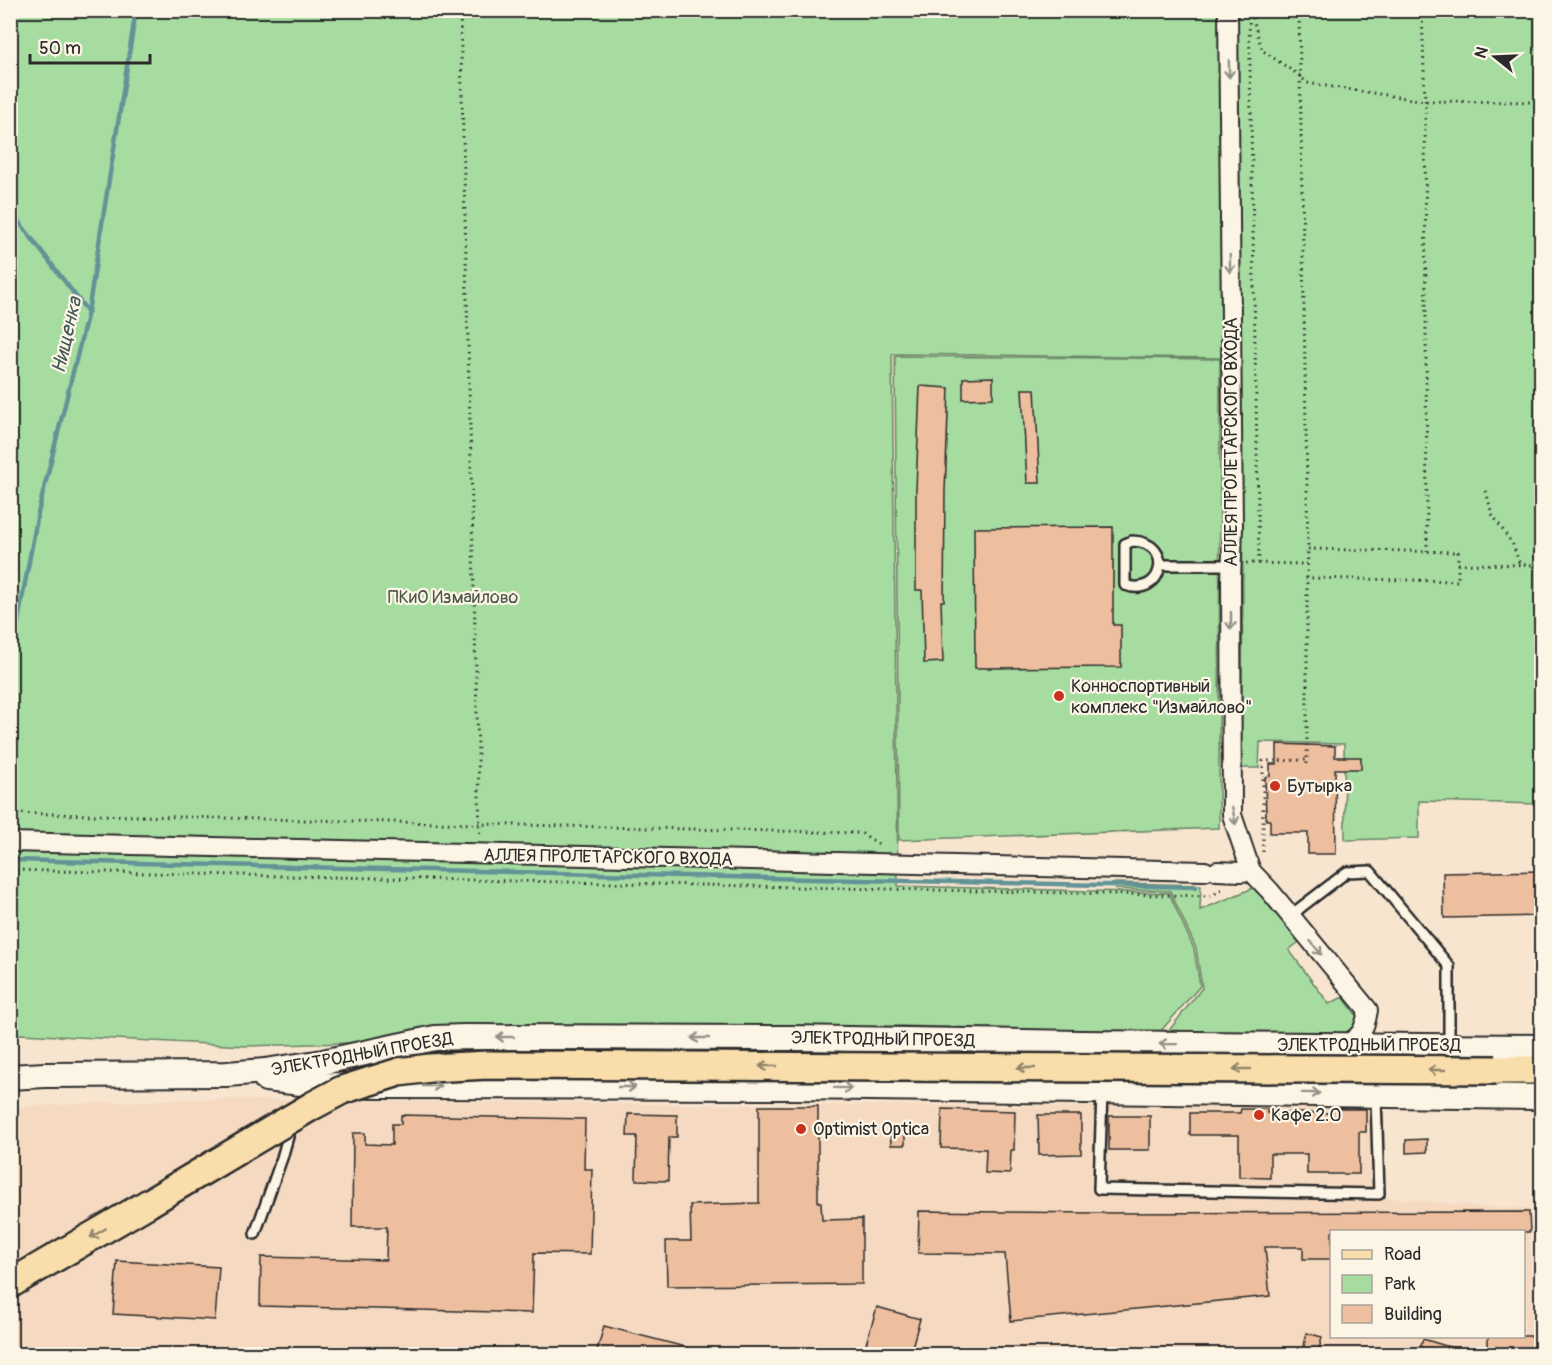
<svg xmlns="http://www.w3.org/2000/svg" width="1552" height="1365" font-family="Pangolin,sans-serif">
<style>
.built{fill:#f5dac1;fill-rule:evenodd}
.green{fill:#a6dca0;stroke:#688466;stroke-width:1.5}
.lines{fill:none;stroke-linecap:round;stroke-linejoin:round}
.stream{stroke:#629397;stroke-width:4.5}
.building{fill:#eebf9e;stroke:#2b2b2b;stroke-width:1.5}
.lane-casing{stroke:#2b2b2b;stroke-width:14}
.street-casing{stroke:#2b2b2b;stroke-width:22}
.secondary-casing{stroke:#2b2b2b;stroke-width:28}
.primary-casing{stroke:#2b2b2b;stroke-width:32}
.path{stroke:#2b2b2b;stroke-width:3;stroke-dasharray:1.5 4.5;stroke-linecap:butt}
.lane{stroke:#fcf5e5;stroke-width:9}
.street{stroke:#fcf5e5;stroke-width:18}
.secondary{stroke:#fcf5e5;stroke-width:24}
.primary{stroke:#f9deab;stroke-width:27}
.primary-bridge-casing{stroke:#2b2b2b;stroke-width:32;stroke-linecap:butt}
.primary-bridge{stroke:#f9deab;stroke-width:27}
.oneway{stroke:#949088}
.oneway2{stroke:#92846b}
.poi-dot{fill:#c8321e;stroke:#fcf5e5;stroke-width:2}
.labels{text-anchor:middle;stroke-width:4.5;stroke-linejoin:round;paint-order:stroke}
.street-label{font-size:18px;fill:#2b2b2b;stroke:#fcf5e5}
.park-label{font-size:18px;fill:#4a5748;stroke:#fcf5e5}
.poi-label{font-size:18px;fill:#2b2b2b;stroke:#fcf5e5;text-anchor:start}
.water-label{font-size:20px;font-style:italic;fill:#425658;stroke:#fcf5e5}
</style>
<rect width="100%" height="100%" fill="#f8e5d0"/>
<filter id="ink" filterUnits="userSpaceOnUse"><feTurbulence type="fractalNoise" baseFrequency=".0167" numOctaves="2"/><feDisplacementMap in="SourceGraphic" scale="12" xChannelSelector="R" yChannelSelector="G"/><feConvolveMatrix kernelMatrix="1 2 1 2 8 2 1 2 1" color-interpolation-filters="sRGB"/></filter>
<g filter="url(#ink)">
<!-- built -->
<path class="built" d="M186 1099 646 1104 1385 1108V1197L1485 1207 1529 1208 1534 1354H11L10 1107ZM1332 1232H1524V1336H1332Z"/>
<!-- green -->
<g class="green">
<polygon points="10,11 1221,11 1221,358 892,354 898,886 1169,893 1194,949 1200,986 1159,1033 902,1026 246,1046 21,1034 11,1039"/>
<polygon points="1236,11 1541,11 1542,494 1536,494 1538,628 1542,628 1541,804 1419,801 1419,838 1345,840 1344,744 1260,742 1259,768 1241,768 1243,586"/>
<polygon points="895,356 1220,359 1219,828 899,840"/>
<polygon points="1115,883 1201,885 1200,910 1256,887 1299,942 1289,950 1329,1004 1343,997 1357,1016 1355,1027 1344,1036 1164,1037 1202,988 1196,948 1170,891 1116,889"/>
</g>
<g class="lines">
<!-- stream -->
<g class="stream">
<polyline points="10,210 88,312"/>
<polyline points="10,664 38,513 88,312 136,10"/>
<polyline points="10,860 810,879 1196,887"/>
</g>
</g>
<!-- building -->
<g class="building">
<polygon points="993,377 993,398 963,399 963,378"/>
<polygon points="920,386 949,388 945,491 944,601 941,601 943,662 924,663 922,590 916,590 916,490"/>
<polygon points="1022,389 1035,389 1040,483 1027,483"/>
<polygon points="1113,527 1113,625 1121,625 1121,667 975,668 974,528"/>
<polygon points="1277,744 1335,746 1335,757 1361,757 1361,769 1335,769 1336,854 1308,854 1308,833 1270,833 1270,820 1266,820 1265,777 1270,776 1270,764 1277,764"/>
<polygon points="1542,871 1542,916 1444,918 1443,873"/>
<polygon points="759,1106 818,1106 818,1202 821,1202 822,1220 862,1219 862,1284 667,1286 666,1241 691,1241 690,1205 759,1203"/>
<polygon points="942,1109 1015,1111 1014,1150 1011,1150 1010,1174 985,1173 986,1149 941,1148"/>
<polygon points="1241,1109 1267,1109 1267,1113 1331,1113 1331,1109 1366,1109 1366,1132 1359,1132 1359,1174 1307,1174 1307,1154 1270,1154 1270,1178 1239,1177 1239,1135 1190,1135 1190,1113 1240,1113"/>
<polygon points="628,1114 677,1115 677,1137 669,1137 668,1181 636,1180 637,1136 627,1136"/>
<polygon points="401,1115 585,1119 584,1169 592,1169 590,1254 534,1253 532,1313 260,1306 261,1257 386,1260 387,1227 352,1227 353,1133 365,1133 365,1144 392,1145 392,1124 401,1124"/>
<polygon points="1038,1115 1081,1115 1081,1154 1039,1155"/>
<rect x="1109" y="1116" width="41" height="34"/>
<polygon points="890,1128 905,1128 905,1145 891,1145"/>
<polygon points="1427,1139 1427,1152 1406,1153 1406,1140"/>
<polygon points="919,1211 1093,1213 1529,1212 1530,1232 1332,1232 1332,1259 1303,1259 1303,1247 1265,1247 1270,1296 1011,1321 1005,1254 918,1253"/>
<polygon points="117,1261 219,1267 215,1320 113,1314"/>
<polygon points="877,1307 920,1319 910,1354 863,1354"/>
<polygon points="604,1326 697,1350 696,1354 596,1354"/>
<polygon points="1307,1333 1322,1337 1318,1354 1302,1354"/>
<rect x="1488" y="1336" width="45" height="18"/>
<polygon points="1423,1339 1463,1351 1462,1354 1418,1354"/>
</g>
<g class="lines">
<!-- lane casing -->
<g class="lane-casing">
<g id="lane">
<path d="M1132 541C1176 542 1163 599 1125 585V544Z"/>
<polyline points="1160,565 1232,565"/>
<polyline points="1291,917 1300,908 1347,872 1370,871 1449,966 1449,1045"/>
<polyline points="1102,1091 1099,1189 1379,1194 1376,1096"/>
<polyline points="255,1234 282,1158 291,1126"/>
</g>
</g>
<!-- street casing -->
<g class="street-casing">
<g id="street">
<path d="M1228 10 1233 527 1231 579 1232 815 1251 871 1270 891 1368 1010C1365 1029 1361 1038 1342 1046"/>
<polyline points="10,842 1205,871"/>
<polyline points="1217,871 1241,872 1251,871"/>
</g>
</g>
<!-- secondary casing -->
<g class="secondary-casing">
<g id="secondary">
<polyline points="10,1077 45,1075 227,1074 265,1071 323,1062 435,1038 464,1037 790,1038 1080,1043 1542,1047"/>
<polyline points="266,1079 319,1085 377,1086 793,1087 1542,1097"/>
</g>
</g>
<!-- primary casing -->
<g class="primary-casing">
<g id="primary">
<polyline points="1496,1070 1542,1070"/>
<polyline points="10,1284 149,1203"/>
</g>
</g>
<!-- path -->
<g class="path">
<polyline points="460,10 480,837"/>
<polyline points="1249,10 1259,563"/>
<polyline points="1299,10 1308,549"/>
<polyline points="1422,10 1425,101 1427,551"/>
<polyline points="1251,12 1262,50 1300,76 1307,83 1425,101 1542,102"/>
<polyline points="1486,491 1492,514 1513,545 1520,565"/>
<polygon points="1308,549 1458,552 1458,581 1307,578"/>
<polyline points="1246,563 1307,564"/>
<polyline points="1458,564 1541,565 1542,571"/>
<polyline points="1541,565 1540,502 1542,502"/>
<polyline points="1307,764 1307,578"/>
<polyline points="10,813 861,833 880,845"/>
<polyline points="1263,852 1263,761 1307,760"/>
<polyline points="10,870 1211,896 1224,888"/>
</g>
<!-- lane -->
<use href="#lane" class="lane"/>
<!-- street -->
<use href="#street" class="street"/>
<!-- secondary -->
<use href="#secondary" class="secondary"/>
<!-- primary -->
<use href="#primary" class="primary"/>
<!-- primary-bridge casing -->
<g class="primary-bridge-casing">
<polyline id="primary-bridge" points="149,1203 312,1106 342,1090 399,1072 430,1068 488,1065 1496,1070"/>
</g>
<!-- primary-bridge -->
<use href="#primary-bridge" class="primary-bridge"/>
</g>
<!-- one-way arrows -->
<defs><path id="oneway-shaft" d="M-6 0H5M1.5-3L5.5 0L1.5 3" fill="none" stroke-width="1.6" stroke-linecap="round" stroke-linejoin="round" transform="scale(1.5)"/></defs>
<g class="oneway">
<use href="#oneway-shaft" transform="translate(1229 69) rotate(89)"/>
<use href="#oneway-shaft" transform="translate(1230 264) rotate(89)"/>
<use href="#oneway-shaft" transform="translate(1231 621) rotate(90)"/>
<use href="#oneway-shaft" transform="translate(1234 816) rotate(79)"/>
<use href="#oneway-shaft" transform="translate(1316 948) rotate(51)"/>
<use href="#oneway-shaft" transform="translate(505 1037) rotate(-180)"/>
<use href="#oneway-shaft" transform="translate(700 1038) rotate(-180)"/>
<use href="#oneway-shaft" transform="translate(1168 1044) rotate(-179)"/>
<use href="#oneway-shaft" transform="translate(432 1086)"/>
<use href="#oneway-shaft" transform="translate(627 1087)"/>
<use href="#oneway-shaft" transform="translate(843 1088) rotate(1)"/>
<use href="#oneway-shaft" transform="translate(1311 1093) rotate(1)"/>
</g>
<g class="oneway2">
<use href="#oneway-shaft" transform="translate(768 1066) rotate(-180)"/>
<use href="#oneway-shaft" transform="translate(1026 1068) rotate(-180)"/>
<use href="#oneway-shaft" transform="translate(1242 1069) rotate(-180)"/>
<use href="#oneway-shaft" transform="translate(1437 1070) rotate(-180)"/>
<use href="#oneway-shaft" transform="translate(98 1233) rotate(150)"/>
</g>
</g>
<!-- markers -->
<g class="poi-dot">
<circle cx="1059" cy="696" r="6"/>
<circle cx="1275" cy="786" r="6"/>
<circle cx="1259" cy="1115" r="6"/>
<circle cx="801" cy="1129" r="6"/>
</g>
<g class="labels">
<!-- street labels -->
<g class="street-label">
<text transform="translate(1231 442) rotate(-90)" y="6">АЛЛЕЯ ПРОЛЕТАРСКОГО ВХОДА</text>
<text transform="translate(608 857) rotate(1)" y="6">АЛЛЕЯ ПРОЛЕТАРСКОГО ВХОДА</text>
<text transform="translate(883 1039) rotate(1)" y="6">ЭЛЕКТРОДНЫЙ ПРОЕЗД</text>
<text x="1369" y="1051">ЭЛЕКТРОДНЫЙ ПРОЕЗД</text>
<text transform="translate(362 1054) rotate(-10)" y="6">ЭЛЕКТРОДНЫЙ ПРОЕЗД</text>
</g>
<!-- park labels -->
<g class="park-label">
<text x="453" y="603">ПКиО Измайлово</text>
</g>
<!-- poi labels -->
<g class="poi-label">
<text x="1071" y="692">Конноспортивный<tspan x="1071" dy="21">комплекс "Измайлово"</tspan></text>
<text x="1287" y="792">Бутырка</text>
<text x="1271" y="1121">Кафе 2.0</text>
<text x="813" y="1135">Optimist Optica</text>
</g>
<!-- water labels -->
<g class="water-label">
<text transform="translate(66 335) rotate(-77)" y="7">Нищенка</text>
</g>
</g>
<!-- margin -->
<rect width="1552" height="1365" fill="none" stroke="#fcf5e5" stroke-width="36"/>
<rect x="18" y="18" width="1516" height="1329" fill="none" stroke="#2b2b2b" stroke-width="2" filter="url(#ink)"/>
<!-- legend -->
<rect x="1330" y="1230" width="195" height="108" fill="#fcf5e5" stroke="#a8a49b" stroke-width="1.5"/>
<rect x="1342" y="1250" width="30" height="9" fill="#f9deab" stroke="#a8a49b" stroke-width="1.5"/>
<text x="1384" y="1260" font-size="18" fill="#2b2b2b">Road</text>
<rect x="1342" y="1275" width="30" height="18" fill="#a6dca0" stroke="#a8a49b" stroke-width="1.5"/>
<text x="1384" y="1290" font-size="18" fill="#2b2b2b">Park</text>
<rect x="1342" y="1305" width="30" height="18" fill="#eebf9e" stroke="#a8a49b" stroke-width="1.5"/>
<text x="1384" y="1320" font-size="18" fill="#2b2b2b">Building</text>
<!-- north arrow -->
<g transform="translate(1495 57) rotate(288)" stroke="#fcf5e5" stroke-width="4.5" paint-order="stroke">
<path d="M0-4.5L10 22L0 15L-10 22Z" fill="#2b2b2b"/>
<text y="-9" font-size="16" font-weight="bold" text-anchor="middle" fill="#2b2b2b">N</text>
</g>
<!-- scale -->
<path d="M30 54v9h120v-9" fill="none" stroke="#2b2b2b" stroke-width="3"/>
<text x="39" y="54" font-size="18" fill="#2b2b2b" stroke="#fcf5e5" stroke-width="4.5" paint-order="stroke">50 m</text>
</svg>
